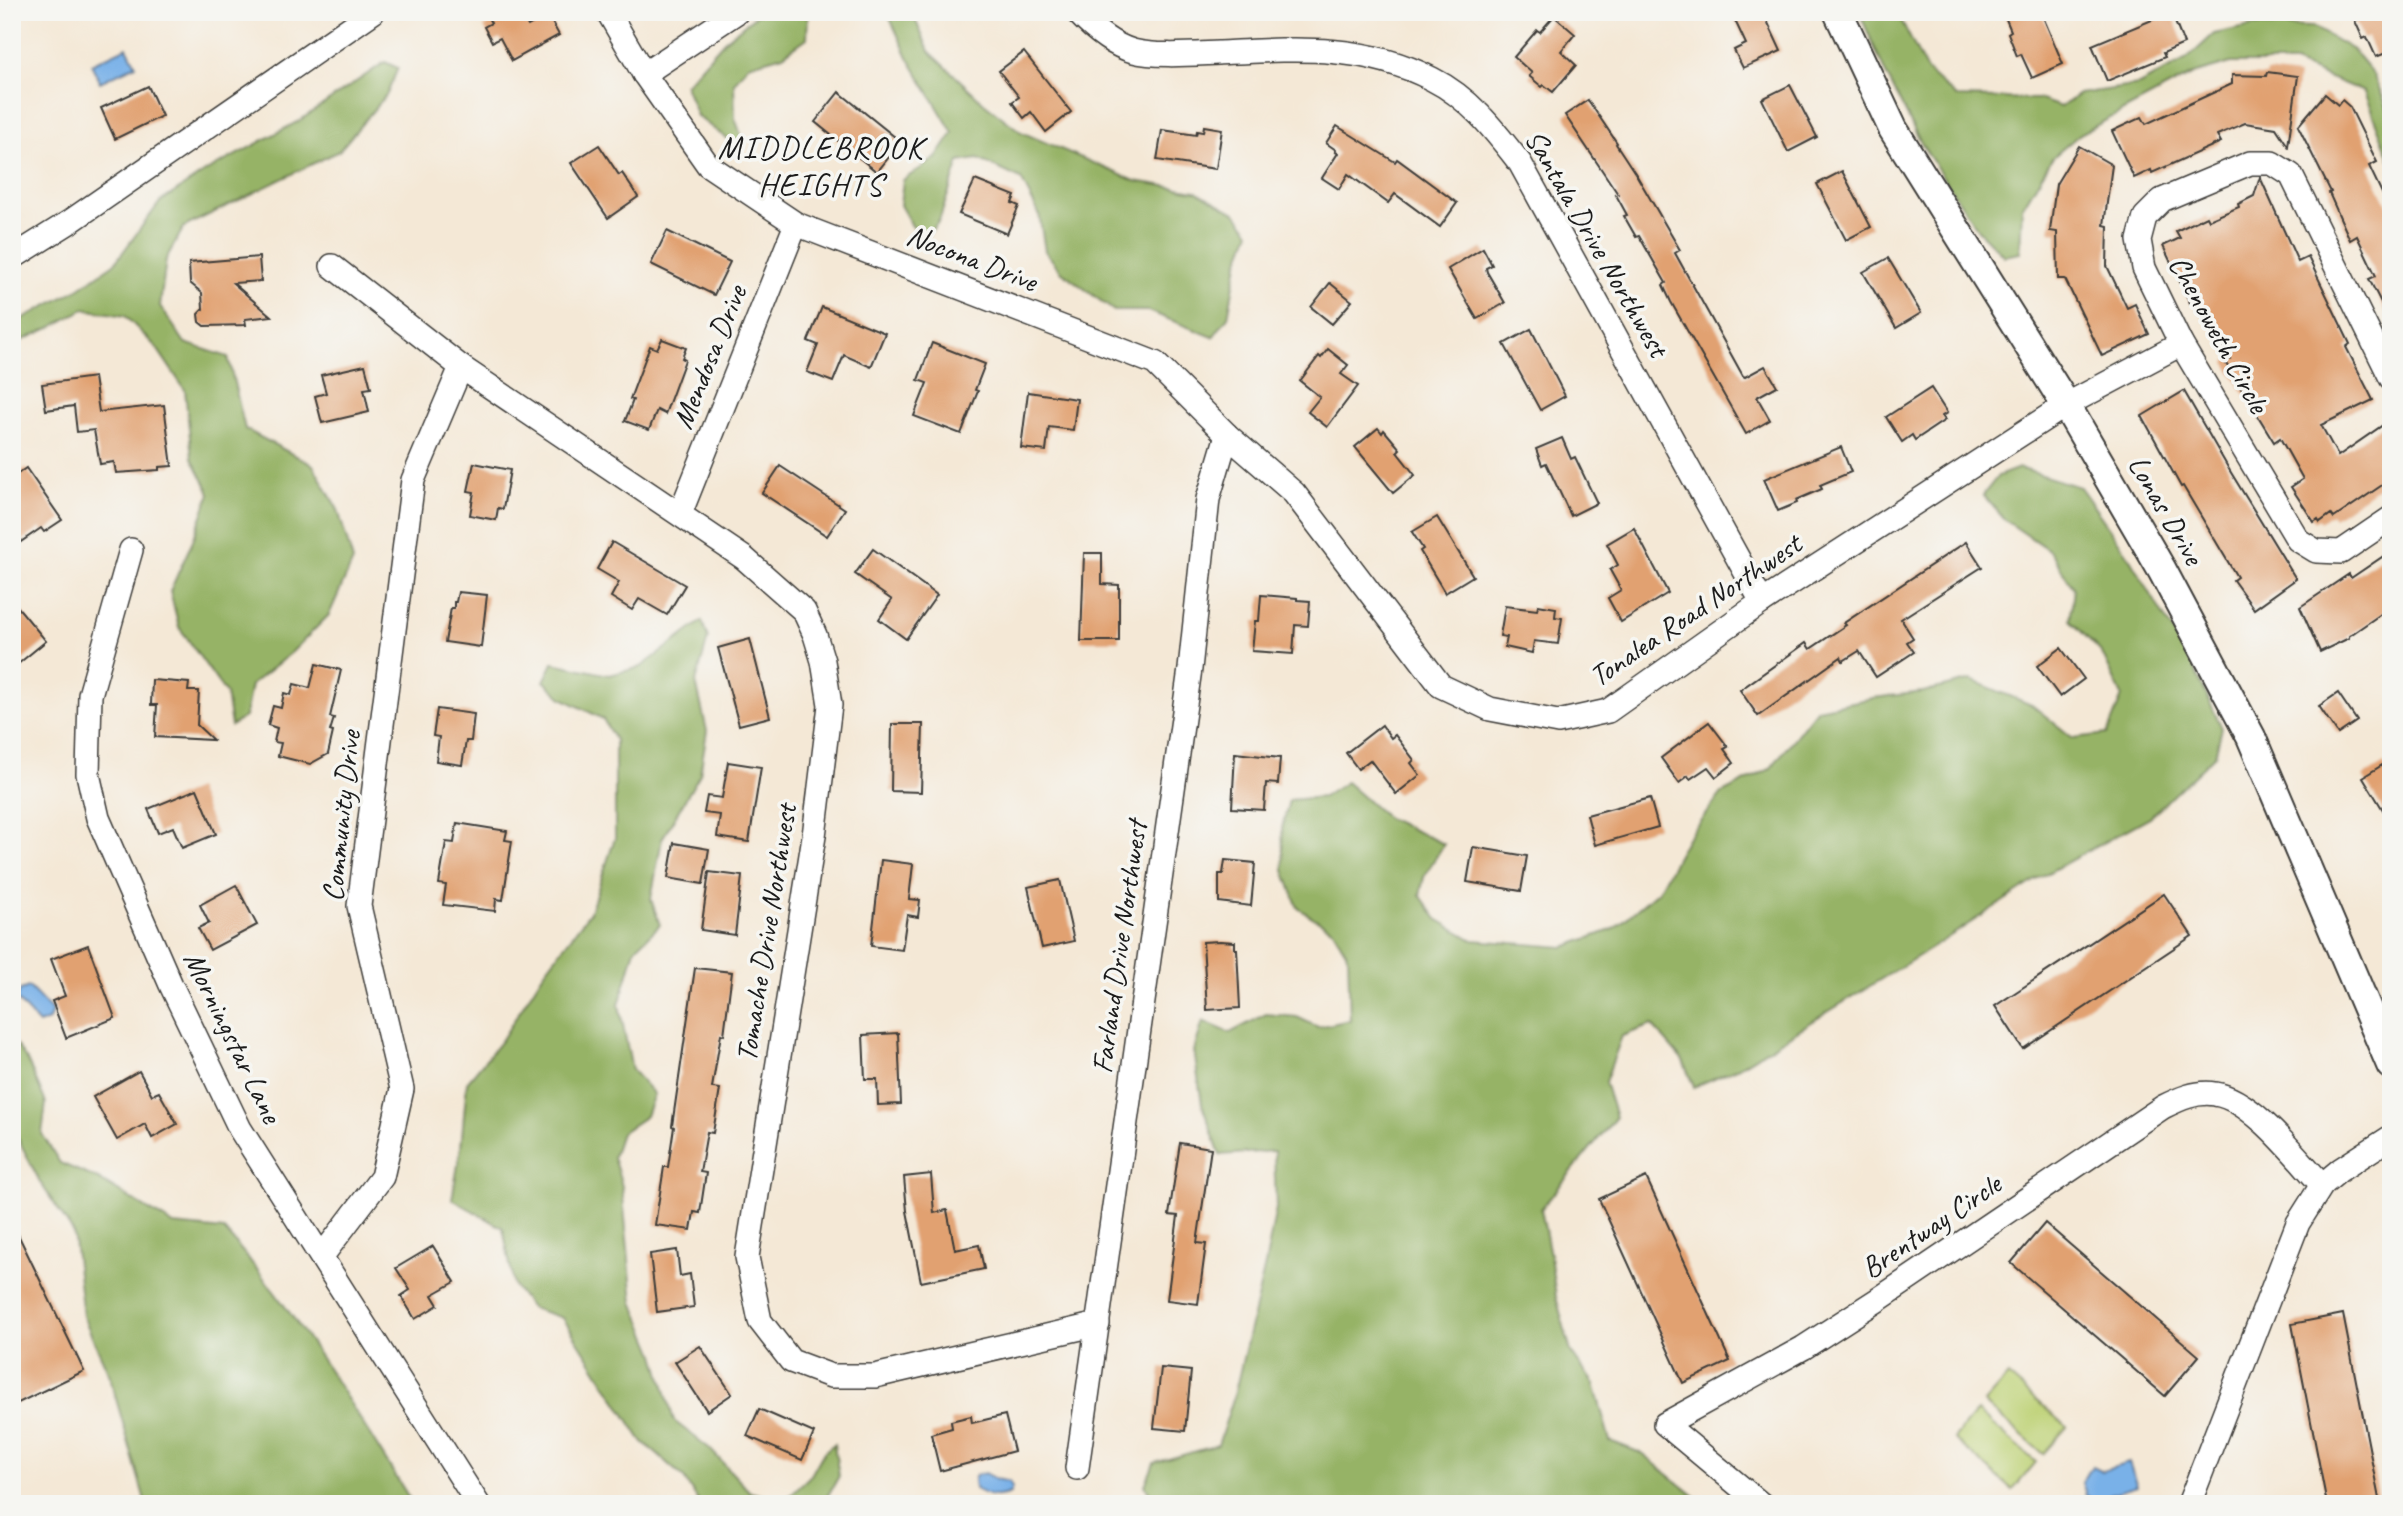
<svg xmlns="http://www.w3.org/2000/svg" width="2403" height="1516" font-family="Caveat,sans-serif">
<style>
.green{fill:#bdd174;stroke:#6c7648;stroke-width:2}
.forest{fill:#96b366;stroke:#596841;stroke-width:2}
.water{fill:#79b1e8;stroke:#4a6682;stroke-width:2}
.building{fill:#e1a171}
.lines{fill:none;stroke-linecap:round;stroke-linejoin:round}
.minor-casing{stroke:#3c3b38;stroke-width:26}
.tertiary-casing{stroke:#3c3b38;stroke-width:32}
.minor{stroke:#fff;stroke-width:23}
.tertiary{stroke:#fff;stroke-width:28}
.labels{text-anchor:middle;stroke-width:7;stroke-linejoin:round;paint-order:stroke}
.street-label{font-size:30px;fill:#1c1c1c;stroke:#f6f6f2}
.neighbourhood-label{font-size:32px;letter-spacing:2px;fill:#1c1c1c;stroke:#f6f6f2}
</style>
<rect width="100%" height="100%" fill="#f6f6f2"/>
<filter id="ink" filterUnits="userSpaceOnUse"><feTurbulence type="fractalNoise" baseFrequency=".0143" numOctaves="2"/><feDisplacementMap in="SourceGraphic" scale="14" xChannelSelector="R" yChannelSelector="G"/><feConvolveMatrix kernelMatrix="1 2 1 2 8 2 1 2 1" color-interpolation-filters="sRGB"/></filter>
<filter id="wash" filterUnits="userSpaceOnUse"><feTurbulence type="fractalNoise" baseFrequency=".00686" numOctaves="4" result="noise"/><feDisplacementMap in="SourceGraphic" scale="28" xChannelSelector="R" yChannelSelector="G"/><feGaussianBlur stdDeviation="1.57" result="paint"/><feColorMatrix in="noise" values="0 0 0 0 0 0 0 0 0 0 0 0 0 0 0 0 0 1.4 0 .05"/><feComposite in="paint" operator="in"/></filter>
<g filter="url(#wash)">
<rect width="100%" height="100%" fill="#f4e8d6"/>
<!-- green -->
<g class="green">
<polygon points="2008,1376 2067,1427 2043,1454 1984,1403"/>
<polygon points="1977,1411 2036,1462 2013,1490 1954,1439"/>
</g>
<!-- forest -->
<g class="forest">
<polygon points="760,12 808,12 807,38 783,55 748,65 734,83 735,118 744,143 726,138 697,116 685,85 724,41"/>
<polygon points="887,12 912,12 929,51 984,103 1021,132 1135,181 1196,191 1237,214 1250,232 1238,263 1228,317 1213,337 1148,311 1114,311 1061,271 1045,251 1039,214 1021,179 978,159 959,162 939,221 926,237 912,226 900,205 903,180 936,158 953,133 909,59"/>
<polygon points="1859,12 1897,12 1927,71 1956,97 2038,99 2061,107 2079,94 2139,85 2187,59 2214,34 2256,25 2313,27 2353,50 2373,74 2391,116 2391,161 2364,92 2294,63 2231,63 2193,74 2080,134 2053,157 2022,208 2020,253 2004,256 1978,230 1922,145 1886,74"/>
<polygon points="385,62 398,68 387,94 339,151 184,227 166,259 160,306 185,343 228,357 245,429 313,465 338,510 353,561 329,615 292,652 251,685 245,717 231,726 226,694 179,627 170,591 193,540 210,493 192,458 185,390 156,347 125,316 84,309 52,327 12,345 12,324 75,291 114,264 160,202 208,170 299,121"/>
<polygon points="2019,468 2080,487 2126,552 2192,664 2222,728 2215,755 2150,817 2042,876 1938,944 1737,1068 1694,1087 1683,1061 1652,1025 1622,1036 1605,1082 1616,1117 1541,1209 1550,1255 1556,1297 1571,1352 1594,1384 1610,1441 1641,1453 1705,1504 1154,1504 1145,1485 1154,1463 1218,1445 1234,1396 1266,1261 1276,1208 1274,1151 1220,1155 1202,1104 1194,1051 1203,1021 1230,1033 1266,1014 1297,1017 1318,1027 1350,1020 1348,955 1333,930 1298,908 1284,870 1282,828 1289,800 1323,797 1346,782 1387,818 1444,844 1424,877 1420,895 1437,919 1473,940 1564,947 1614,929 1658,891 1687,838 1722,793 1770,769 1817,709 1873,698 1923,692 1971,680 2032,705 2073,738 2107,734 2122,696 2102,653 2070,620 2074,589 2050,551 2005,520 1983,495 1998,476"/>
<polygon points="702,621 708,638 696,682 707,731 700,774 662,839 651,899 660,925 635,949 619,1005 632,1070 654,1094 646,1116 621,1133 613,1157 622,1186 633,1302 655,1354 674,1421 709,1448 750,1492 784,1501 811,1475 824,1452 834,1444 839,1476 823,1504 700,1504 683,1477 642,1441 563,1318 531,1308 514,1286 503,1228 452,1199 461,1147 467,1082 501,1041 543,974 590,912 615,838 615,740 603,719 562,698 544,681 553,663 609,675 641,667"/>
<path d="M12 1039 28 1062 46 1103 42 1134 60 1163 98 1179 174 1225 224 1230C298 1313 354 1410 413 1504H146L109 1374 83 1316 73 1232 40 1182 12 1127Z"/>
</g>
<!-- water -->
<g class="water">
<polygon points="127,47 136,65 100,82 91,64"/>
<polygon points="29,987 52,1011 49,1020 39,1024 16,999 20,990"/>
<polygon points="2129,1463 2137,1486 2110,1494 2104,1504 2086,1496 2082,1483 2092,1466 2102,1471"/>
<path d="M985 1473 996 1479 1009 1482 1012 1487 1010 1493C997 1499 987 1496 975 1489L974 1479 976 1475Z"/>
</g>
<g id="blocks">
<!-- building -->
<g class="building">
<polygon points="485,12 520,12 528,26 548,15 559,35 512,61 500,38 492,42 484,27 491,23"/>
<polygon points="1731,12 1763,12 1781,51 1743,68 1734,50 1746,44"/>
<polygon points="2003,12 2041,12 2063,64 2032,78 2021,54 2017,56 2008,33 2011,31"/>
<polygon points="2171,12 2184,44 2163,53 2165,57 2107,81 2092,45"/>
<polygon points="2357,12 2391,12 2391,51 2376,57 2367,37 2363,39 2355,21 2360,18"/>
<polygon points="1554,16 1575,34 1561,51 1576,65 1553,92 1544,85 1542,87 1529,76 1532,73 1514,57 1537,30 1540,32"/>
<polygon points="1024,52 1071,112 1046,132 1031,112 1024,118 1012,102 1019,97 999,71"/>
<polygon points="2267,72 2298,76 2288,146 2276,128 2245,123 2217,135 2221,142 2152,173 2151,170 2134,178 2112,131 2142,117 2146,124 2232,84 2232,75 2266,76"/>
<polygon points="1790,85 1817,137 1788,152 1762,99"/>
<polygon points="148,86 162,116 115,139 101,108"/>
<polygon points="839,92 901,142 877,172 815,122"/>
<polygon points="2325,94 2338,105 2342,100 2350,107 2377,162 2369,166 2391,212 2391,322 2369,279 2376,276 2357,236 2350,240 2329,193 2331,192 2298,126"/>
<polygon points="1588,100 1617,143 1616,144 1637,176 1680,250 1675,253 1743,376 1745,377 1765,366 1777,386 1757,397 1770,420 1746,434 1671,302 1663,285 1666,283 1639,236 1636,237 1624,216 1627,215 1616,195 1618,194 1565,115"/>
<polygon points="1204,126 1222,129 1216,169 1157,160 1162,130 1196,135 1197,131 1203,132"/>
<polygon points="1337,126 1395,162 1397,159 1457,203 1440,227 1395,194 1388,203 1348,174 1339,189 1322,178 1338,153 1335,152 1336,150 1326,143"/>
<polygon points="599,145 619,175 622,173 638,197 608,218 571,163"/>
<polygon points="2079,146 2112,165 2104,225 2108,226 2107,266 2127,308 2135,304 2149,334 2102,356 2065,279 2058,279 2057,232 2050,231 2056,184"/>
<polygon points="1842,171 1871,227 1846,240 1817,184"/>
<polygon points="2260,177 2298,262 2308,257 2350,344 2346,347 2373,400 2321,425 2338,456 2383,425 2391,436 2391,479 2334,518 2331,514 2320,522 2318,519 2314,522 2291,487 2303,479 2280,438 2274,442 2225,362 2230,359 2206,317 2204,318 2196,300 2190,303 2163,246 2180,238 2176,231 2207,216 2209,220 2239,207 2238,204 2254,196"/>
<polygon points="975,180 1015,196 1012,203 1019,206 1007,234 959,214"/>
<polygon points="667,231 730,262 714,295 651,264"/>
<polygon points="1483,248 1492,265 1486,268 1487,272 1505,303 1477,319 1448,269"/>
<polygon points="259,257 261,281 233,283 271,316 245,319 246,325 204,326 199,322 198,314 203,309 202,293 190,283 189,263"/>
<polygon points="1888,258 1921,313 1896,328 1863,272"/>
<polygon points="1330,283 1352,301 1332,324 1311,307"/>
<polygon points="822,307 885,333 871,367 844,355 833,382 807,372 818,345 808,341"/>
<polygon points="1531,329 1565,396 1540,410 1504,344"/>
<polygon points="662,339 686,348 682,358 685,360 665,414 657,410 649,430 625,421 633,400 630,399 650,346 657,349"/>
<polygon points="932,343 985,364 975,390 978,391 961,434 914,416 927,383 918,380"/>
<polygon points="1328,349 1348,365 1341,374 1358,386 1327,427 1308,412 1320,397 1300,381 1319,356 1321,358"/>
<polygon points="365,365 371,388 364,389 369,412 322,423 315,396 326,393 321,375"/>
<polygon points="94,377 99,412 164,405 172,466 159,467 159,470 116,473 114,462 100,464 94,430 77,432 74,406 46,410 42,384"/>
<polygon points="1931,388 1947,413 1942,416 1945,420 1915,440 1912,435 1902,442 1886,417"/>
<polygon points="2184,391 2230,471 2296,579 2254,609 2233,580 2237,577 2183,486 2181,487 2142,416"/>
<polygon points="1028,392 1077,399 1073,430 1049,427 1046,451 1021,448"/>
<polygon points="1378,428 1382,433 1384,430 1400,449 1397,452 1415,475 1393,493 1355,447"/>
<polygon points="1562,438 1571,459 1575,457 1597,503 1571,516 1546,463 1542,465 1536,449"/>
<polygon points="1841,447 1851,472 1820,485 1822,489 1796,500 1797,503 1778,511 1764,479"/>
<polygon points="474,463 510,470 503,509 498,508 496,520 470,515 474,492 468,491"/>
<polygon points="780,466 845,509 827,536 762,493"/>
<polygon points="26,468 62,520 44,532 41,528 12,548 12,478"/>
<polygon points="1437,517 1473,576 1445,593 1420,551 1423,549 1412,532"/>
<polygon points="1634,528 1668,593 1621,622 1608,598 1621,590 1610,570 1618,565 1607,544"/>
<polygon points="612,542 685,585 667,615 639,599 632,610 611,597 619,582 597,569"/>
<polygon points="1966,542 1982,567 1901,619 1913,638 1907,642 1914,652 1876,677 1859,651 1843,661 1841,657 1758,716 1740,690 1806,643 1810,649 1846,625 1844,623"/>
<polygon points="873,549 937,595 906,639 879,619 892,600 855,574"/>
<polygon points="2391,551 2391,607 2349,636 2349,638 2320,652 2300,607 2349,574 2351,578"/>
<polygon points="1084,553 1102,553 1102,584 1119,585 1119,641 1081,641"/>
<polygon points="458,592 487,595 481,647 445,642 451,608 454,608 454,602 456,602"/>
<polygon points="1261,595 1297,598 1297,600 1310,601 1308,626 1295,625 1293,654 1252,651 1255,621 1259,621"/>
<polygon points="12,600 46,641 12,669"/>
<polygon points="1538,605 1556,608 1555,617 1562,618 1558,644 1534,641 1532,653 1505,647 1507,637 1500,636 1505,606 1537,610"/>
<polygon points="750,639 770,717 739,725 718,648"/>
<polygon points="2061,648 2084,679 2060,697 2037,666"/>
<polygon points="316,664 341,670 330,717 334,718 330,731 333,732 328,754 310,764 278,756 281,743 274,742 277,728 268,725 273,706 281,708 284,693 291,695 294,684 310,688"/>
<polygon points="152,680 189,683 188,691 199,691 197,725 213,740 155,737 157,705 151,705"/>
<polygon points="2338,693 2357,721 2338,734 2319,706"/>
<polygon points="437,709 474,714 471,741 466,741 462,765 436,761 439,737 433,736"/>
<polygon points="1709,722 1728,747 1724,749 1734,763 1716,777 1708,767 1690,779 1688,776 1679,783 1661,758"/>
<polygon points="892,724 923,724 921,792 891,791"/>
<polygon points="1382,725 1391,738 1395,735 1414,760 1411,763 1420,775 1396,794 1370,760 1358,769 1346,753"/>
<polygon points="1235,753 1280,758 1278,784 1266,783 1264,810 1232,808"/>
<polygon points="728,762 761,767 749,842 717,837 720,815 704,813 707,796 722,798"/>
<polygon points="2384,764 2391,776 2391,823 2363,777"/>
<polygon points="197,789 216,834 182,848 173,827 158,833 148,809"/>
<polygon points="1650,798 1658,827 1595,845 1587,815"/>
<polygon points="457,823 507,831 505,840 512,841 503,900 496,899 495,911 443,905 446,885 439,884 446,842 454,843"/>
<polygon points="674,843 709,849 703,884 668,878"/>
<polygon points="1473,847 1527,856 1521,891 1467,882"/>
<polygon points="881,860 913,864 909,899 920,900 918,917 907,915 902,950 871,946"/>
<polygon points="1225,860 1255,863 1251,906 1219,902 1219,874 1223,874"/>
<polygon points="709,872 742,876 735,935 701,930"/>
<polygon points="1060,880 1074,941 1042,948 1028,887"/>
<polygon points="236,885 257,925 210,950 198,928 209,923 200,905"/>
<polygon points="2164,894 2192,936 2023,1049 1995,1006"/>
<polygon points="1220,941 1235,942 1235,949 1237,949 1240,1008 1207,1010 1203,942"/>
<polygon points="88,945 115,1018 66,1038 52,1001 65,996 51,959"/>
<polygon points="695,968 732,972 724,1035 721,1034 712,1088 720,1089 713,1133 707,1132 700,1172 706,1173 700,1213 694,1212 691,1230 655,1225 664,1167 668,1167 674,1127 672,1126"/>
<polygon points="898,1033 901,1104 878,1105 877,1079 865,1079 863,1035"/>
<polygon points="139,1071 152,1095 159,1092 177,1124 152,1138 145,1124 117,1140 93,1097"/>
<polygon points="1180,1143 1211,1148 1197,1243 1206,1244 1198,1304 1167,1300 1178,1216 1169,1215"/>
<polygon points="931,1174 934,1213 947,1210 955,1250 979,1245 984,1269 921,1282 907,1211 904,1177"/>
<polygon points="1646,1177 1730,1361 1683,1383 1599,1199"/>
<polygon points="12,1222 84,1371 12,1406"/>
<polygon points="2045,1223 2199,1356 2165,1396 2011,1263"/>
<polygon points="433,1246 455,1282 432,1295 438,1305 415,1319 401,1296 410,1290 396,1268"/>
<polygon points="677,1250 680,1276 690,1274 694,1307 657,1312 650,1254"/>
<polygon points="2343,1314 2380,1504 2327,1504 2292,1324"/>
<polygon points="700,1346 732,1394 707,1411 675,1362"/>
<polygon points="1161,1368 1191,1371 1185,1431 1154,1428"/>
<polygon points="759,1409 814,1433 802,1460 747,1436"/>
<polygon points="1005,1415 1014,1451 940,1471 931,1434 952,1428 951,1421 971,1416 972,1423"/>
</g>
</g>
</g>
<g filter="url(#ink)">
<use href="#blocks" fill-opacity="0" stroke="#3c3b38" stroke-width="2"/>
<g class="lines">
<!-- minor casing -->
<g class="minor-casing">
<g id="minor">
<polyline points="608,12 644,74 708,165 796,224 1155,363 1227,435 1294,493 1441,686 1490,709 1558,722 1608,711 1762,602 2066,405 2181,344"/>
<path d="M1077 12C1092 28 1111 45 1133 51 1156 57 1194 54 1218 53 1293 49 1363 43 1432 79 1470 98 1495 131 1520 163L1762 602"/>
<polyline points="644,74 737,12"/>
<polyline points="12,258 71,221 373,12"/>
<polyline points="332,266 461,367 744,558 804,611 815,635 823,661 830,705 814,836 747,1257 760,1321 791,1361 831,1376 875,1376 1098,1324"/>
<polyline points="2391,378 2291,175 2272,163 2250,163 2162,200 2145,217 2139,240 2144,268 2181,344 2298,540 2316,551 2341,552 2391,518"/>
<polyline points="680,514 796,224"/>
<polyline points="131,550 90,695 88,774 98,818 171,985 240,1129 478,1504"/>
<polyline points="322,1256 382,1177 402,1089 359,906 413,480 461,367"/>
<polyline points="1077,1468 1190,669 1208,499 1227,435"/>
<path d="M1761 1504 1665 1424 1803 1348 1879 1299 2163 1107C2179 1099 2196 1091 2215 1094 2252 1099 2297 1158 2322 1185"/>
<polyline points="2189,1504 2298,1223 2322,1185 2340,1170 2391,1137"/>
</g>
</g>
<!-- tertiary casing -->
<g class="tertiary-casing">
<polyline id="tertiary" points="1838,12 1893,129 2066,405 2162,570 2251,737 2391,1065"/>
</g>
<!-- minor -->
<use href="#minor" class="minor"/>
<!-- tertiary -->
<use href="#tertiary" class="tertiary"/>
</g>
</g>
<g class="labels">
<!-- street labels -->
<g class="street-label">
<text transform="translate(1597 243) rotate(60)" y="10">Santala Drive Northwest</text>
<text transform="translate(972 258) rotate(21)" y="10">Nocona Drive</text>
<text transform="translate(2219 334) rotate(61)" y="10">Chenoweth Circle</text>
<text transform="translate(709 357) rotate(-68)" y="10">Mendosa Drive</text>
<text transform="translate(2166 510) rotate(60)" y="10">Lonas Drive</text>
<text transform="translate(1695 610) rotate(-34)" y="10">Tonalea Road Northwest</text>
<text transform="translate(341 816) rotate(-84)" y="10">Community Drive</text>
<text transform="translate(766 933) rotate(-81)" y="10">Tomache Drive Northwest</text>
<text transform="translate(1119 947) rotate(-82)" y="10">Farland Drive Northwest</text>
<text transform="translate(233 1037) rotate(64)" y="10">Morningstar Lane</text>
<text transform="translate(1931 1226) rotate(-34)" y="10">Brentway Circle</text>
</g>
<!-- neighbourhood labels -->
<g class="neighbourhood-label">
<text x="821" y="158">MIDDLEBROOK<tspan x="821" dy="37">HEIGHTS</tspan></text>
</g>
</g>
<!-- margin -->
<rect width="2403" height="1516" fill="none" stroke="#f6f6f2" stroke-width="42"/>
</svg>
